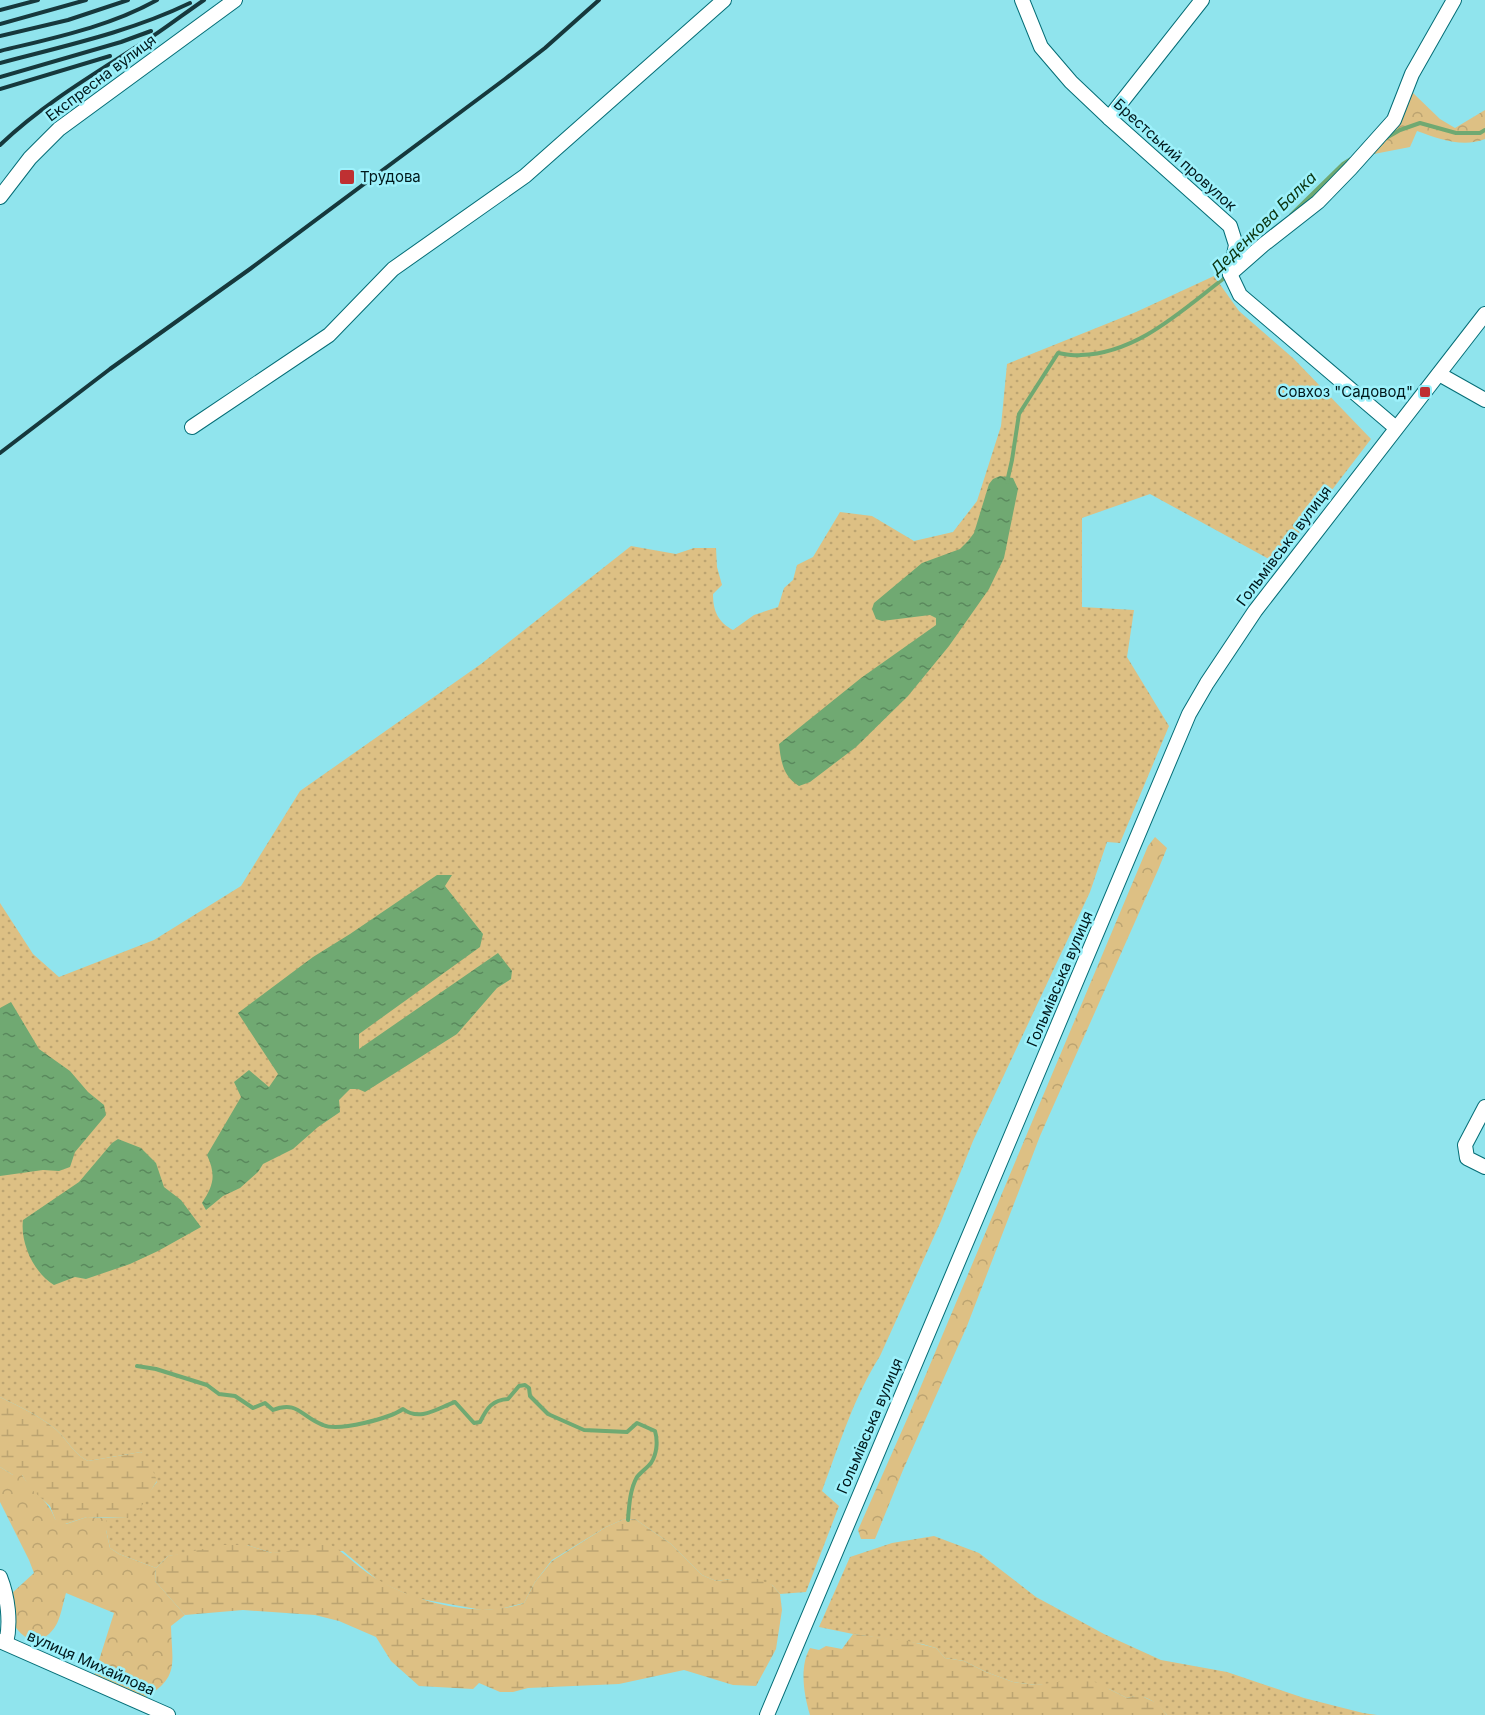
<svg xmlns="http://www.w3.org/2000/svg" width="1485" height="1715" font-family="Inter,sans-serif">
<style>
.grass{fill:url(#grass-dots)}
.forest{fill:url(#forest-crowns)}
.wetland{fill:url(#wetland-marsh)}
.water{fill:url(#water-ripples)}
.lines{fill:none;stroke-linecap:round;stroke-linejoin:round}
.stream{stroke:#70a972;stroke-width:4}
.minor-casing{stroke:#046d76;stroke-width:16}
.minor{stroke:#fff;stroke-width:14}
.rail{stroke:#16383c;stroke-width:4}
.poi-dot{fill:#bf3032;stroke:#9df1fb;stroke-width:2}
.labels{text-anchor:middle;stroke-width:5;stroke-linejoin:round;paint-order:stroke}
.street-label{font-size:15px;fill:#00181b;stroke:#9df1fb}
.poi-label{font-size:15px;fill:#00181b;stroke:#9df1fb;text-anchor:start}
.water-label{font-size:16px;font-style:italic;fill:#0a340f;stroke:#9df1fb}
</style>
<defs>
<pattern id="grass-dots" width="8" height="8" patternUnits="userSpaceOnUse" patternTransform="scale(1.5)"><rect width="8" height="8" fill="#ddc084"/><path d="M2 2h.1M6 6h.1" fill="none" stroke="#bca471" stroke-width="1.8" stroke-linecap="round"/></pattern>
<pattern id="forest-crowns" width="20" height="18" patternUnits="userSpaceOnUse" patternTransform="scale(1.5)"><rect width="20" height="18" fill="#ddc084"/><path d="M2 6a3 3 0 1 1 6 0M12 15a3 3 0 1 1 6 0" fill="none" stroke="#bca471"/></pattern>
<pattern id="wetland-marsh" width="20" height="14" patternUnits="userSpaceOnUse" patternTransform="scale(1.5)"><rect width="20" height="14" fill="#ddc084"/><path d="M1 5h8M5 5V1M11 12h8M15 12V8" fill="none" stroke="#bca471"/></pattern>
<pattern id="water-ripples" width="26" height="14" patternUnits="userSpaceOnUse" patternTransform="scale(1.5)"><rect width="26" height="14" fill="#70a972"/><path d="M2 4q2-2 4 0t4 0M15 11q2-2 4 0t4 0" fill="none" stroke="#5a895d"/></pattern>
</defs>
<rect width="100%" height="100%" fill="#90e4ed"/>
<!-- grass -->
<g class="grass">
<path d="M1214 276 1239 311 1294 359 1371 439 1276 563 1150 494 1082 518V607L1134 610 1127 657 1169 726 1120 843 1107 842 1090 892 973 1141 941 1221 880 1356C854 1397 839 1445 822 1491L839 1506 806 1592 780 1594 772 1585 731 1579 716 1581 702 1575 671 1544 635 1519 622 1520 606 1527 552 1560 535 1582 524 1603 500 1609 482 1610 415 1598 380 1582 343 1551 272 1553 247 1545 168 1556 156 1568 119 1554 110 1548 106 1530V1518H127C140 1507 147 1495 157 1482L141 1452 88 1461C71 1452 68 1439 54 1428 38 1415 18 1406 0 1397V903L33 954 59 977 154 940 241 886 300 791 481 664 631 546 676 554 694 548H716L717 567 722 585 713 594C713 611 718 622 733 630L754 615 778 607 784 588 793 580 797 565 813 557 840 512 872 516 914 541 953 532 977 501 1001 426 1007 364 1136 312Z"/>
<path d="M934 1536 979 1553 1036 1597 1104 1634 1161 1660 1227 1672 1304 1698 1363 1713 1377 1715H1167C1155 1701 1146 1693 1127 1698L1109 1689 1061 1683 1036 1685 1013 1682 986 1672 964 1661 945 1658 936 1648 922 1644 853 1634 819 1627 850 1557 892 1543Z"/>
</g>
<!-- forest -->
<g class="forest">
<path d="M1412 92 1440 119 1455 128 1485 110V139C1463 148 1439 139 1417 131L1410 147 1374 154Z"/>
<polygon points="1155,837 1167,848 1158,870 1040,1136 967,1326 903,1470 875,1539 861,1539 858,1530 908,1417 1148,846"/>
<path d="M0 1467 13 1475H22C33 1493 48 1499 55 1519L66 1524 87 1517 106 1518V1530L110 1548 119 1554 156 1568 155 1581 185 1615 171 1626C172 1665 180 1677 143 1699L94 1676 114 1613 66 1593C59 1618 60 1631 35 1643 10 1629 12 1621 11 1594L34 1573 29 1560 0 1502Z"/>
</g>
<!-- wetland -->
<g class="wetland">
<path d="M0 1397C18 1406 38 1415 54 1428 68 1439 71 1452 88 1461L141 1452 149 1461 157 1481C148 1494 142 1511 128 1518L87 1517 62 1525 55 1519 50 1506 30 1488 22 1475H13L0 1467Z"/>
<path d="M635 1519 671 1544 702 1575 716 1581 745 1577 758 1579 772 1585 780 1594 782 1610 776 1649 756 1686 733 1685 684 1670 619 1684 528 1688 513 1692H500L479 1683 473 1689 419 1686 391 1661 376 1637 339 1621 315 1615 243 1610 185 1615 155 1581 156 1568 168 1556 224 1545H247L272 1553 289 1551 326 1542C346 1553 361 1571 382 1582 419 1603 483 1619 524 1603L535 1582 552 1561 606 1527 622 1520Z"/>
<path d="M853 1634 908 1641 936 1648 945 1658 964 1661 986 1672 1013 1682 1036 1685 1087 1678 1127 1698 1139 1695 1157 1703 1167 1715H810C804 1695 799 1667 810 1648L819 1650 826 1646 842 1649Z"/>
</g>
<!-- water -->
<g class="water">
<path d="M1000 476 1013 478 1018 489 1004 558 989 589 949 646 908 696 856 747 810 782 799 786C783 776 781 762 779 744L861 678 936 625V618L930 615 882 621 876 619 872 609 874 603 922 563 960 549 968 541 974 533 989 484 993 479Z"/>
<path d="M437 875H452L445 886 483 934 480 947 359 1034V1049L498 953 512 971 511 979 497 988 457 1034 365 1092 358 1089H350L339 1100 340 1112 318 1127 293 1149 263 1164 258 1172 240 1188 223 1196 206 1210 202 1203C214 1185 216 1175 207 1155L241 1097 234 1082 249 1070 269 1087 278 1074 238 1013 313 957 350 934Z"/>
<polygon points="11,1002 39,1049 70,1071 88,1092 104,1105 106,1115 75,1152 70,1167 59,1171 43,1170 0,1176 0,1008"/>
<path d="M118 1139 141 1148 156 1163 164 1187 181 1200 201 1227 158 1251 130 1264 86 1279 75 1277 54 1285C34 1273 20 1243 23 1220L79 1182 112 1143Z"/>
</g>
<g class="lines">
<!-- stream -->
<g class="stream">
<polyline points="1386,138 1400,130 1420,123 1456,133 1480,133 1485,130"/>
<polyline points="1291,215 1343,164 1351,159"/>
<path d="M1007 482 1012 460 1019 414 1058 353C1065 354 1074 356 1081 355 1139 353 1183 309 1227 276"/>
<path d="M137 1366 156 1369 207 1385 219 1394 235 1396 253 1408 265 1403 273 1410C298 1400 301 1417 323 1425 339 1432 390 1418 403 1409 420 1422 438 1408 455 1402L474 1423 480 1422C487 1408 492 1400 508 1399L519 1386 525 1385 529 1388 530 1396 548 1414 584 1430 627 1432 637 1423 655 1431C658 1441 657 1454 651 1463 647 1468 641 1472 637 1477 630 1489 629 1506 628 1520"/>
</g>
<!-- minor casing -->
<g class="minor-casing">
<g id="minor">
<polyline points="1022,0 1041,47 1071,82 1109,118 1230,226 1236,245 1230,274 1240,295 1396,428"/>
<polyline points="1109,118 1202,0"/>
<polyline points="0,197 30,158 59,129 235,0"/>
<polyline points="1230,274 1263,245 1318,202 1351,168 1394,120 1412,74 1454,0"/>
<polyline points="1439,374 1485,400"/>
<polyline points="192,427 329,335 393,269 525,176 724,0"/>
<polyline points="1485,1107 1465,1145 1467,1158 1485,1167"/>
<path d="M0 1577C8 1597 11 1623 6 1643"/>
<polyline points="0,1641 168,1715"/>
<polyline points="767,1715 1189,714 1207,683 1255,611 1485,314"/>
</g>
</g>
<!-- minor -->
<use href="#minor" class="minor"/>
<!-- rail -->
<g class="rail">
<polyline points="0,10 38,0"/>
<polyline points="0,24 86,0"/>
<polyline points="0,36 68,20 128,0"/>
<path d="M0 51C53 38 109 27 157 0"/>
<path d="M0 63C64 46 130 32 190 3"/>
<polyline points="0,77 121,42 151,31"/>
<polyline points="0,89 110,56"/>
<path d="M0 145C44 103 96 73 147 40 166 28 185 13 204 0"/>
<polyline points="0,453 110,369 250,269 505,79 545,48 599,0"/>
</g>
</g>
<!-- markers -->
<g class="poi-dot">
<rect x="339" y="169" width="16" height="16" rx="3"/>
<rect x="1419" y="386" width="12" height="12" rx="3"/>
</g>
<g class="labels">
<!-- street labels -->
<g class="street-label">
<text transform="translate(101 78) rotate(-37)" y="5">Експресна вулиця</text>
<text transform="translate(1175 155) rotate(42)" y="5">Брестський провулок</text>
<text transform="translate(1284 546) rotate(-53)" y="5">Гольмівська вулиця</text>
<text transform="translate(1060 979) rotate(-67)" y="5">Гольмівська вулиця</text>
<text transform="translate(870 1426) rotate(-67)" y="5">Гольмівська вулиця</text>
<text transform="translate(91 1663) rotate(24)" y="5">вулиця Михайлова</text>
</g>
<!-- poi labels -->
<g class="poi-label">
<text x="360" y="182">Трудова</text>
<text x="1413" y="397" text-anchor="end">Совхоз "Садовод"</text>
</g>
<!-- water labels -->
<g class="water-label">
<text transform="translate(1263 223) rotate(-44)" y="6">Деденкова Балка</text>
</g>
</g>
</svg>
